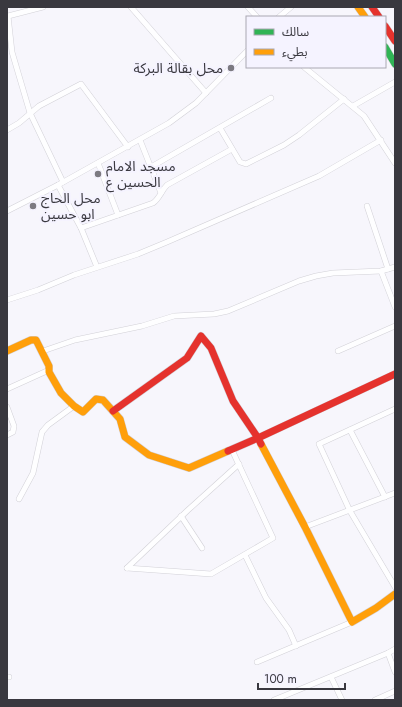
<svg xmlns="http://www.w3.org/2000/svg" width="402" height="707" font-family="Jost,'Noto Sans Arabic',sans-serif">
<style>
.lines{fill:none;stroke-linecap:round;stroke-linejoin:round}
.street-casing{stroke:#d2d1d7;stroke-width:6}
.fast-casing{stroke:#d2d1d7;stroke-width:8}
.slow-casing{stroke:#d2d1d7;stroke-width:8}
.jam-casing{stroke:#d2d1d7;stroke-width:8}
.street{stroke:#fefeff;stroke-width:5}
.fast{stroke:#30b455;stroke-width:7}
.slow{stroke:#ff9f0a;stroke-width:7}
.jam{stroke:#e5322d;stroke-width:7}
.poi-dot{fill:#7c7a81;stroke:#f5f3ff;stroke-width:1.5}
.labels{text-anchor:middle;stroke-width:4;stroke-linejoin:round;paint-order:stroke}
.poi-label{font-size:14px;fill:#39383f;stroke:#f5f3ff;text-anchor:start}
</style>
<rect width="100%" height="100%" fill="#f7f6fc"/>
<g class="lines">
<!-- street casing -->
<g class="street-casing">
<g id="street">
<polyline points="43,7 8,16 12,52 30,113 63,182"/>
<polyline points="131,7 206,93"/>
<polyline points="248,7 257,17"/>
<polyline points="279,17 291,7"/>
<polyline points="304,67 364,116 395,163"/>
<polyline points="353,106 395,82"/>
<polyline points="220,128 240,162 246,164 284,145 299,135 344,99"/>
<polyline points="7,130 19,123 39,106 81,84 128,147"/>
<polyline points="140,140 161,193"/>
<polyline points="98,163 118,215"/>
<polyline points="151,167 271,98"/>
<polyline points="58,185 81,228 97,267"/>
<polyline points="367,206 388,269"/>
<polyline points="7,211 58,185 169,123 196,103 247,51"/>
<path d="M81 228 153 203C160 198 161 191 167 185L232 149"/>
<polyline points="381,271 395,307"/>
<polyline points="7,300 38,290 74,275 138,254 167,242 319,176 381,140"/>
<polyline points="43,351 75,340 142,326 174,316 214,314 228,311 299,281 316,276 333,273 381,271 395,267"/>
<polyline points="338,351 395,326"/>
<polyline points="7,389 49,370"/>
<polyline points="7,407 14,426 13,432 7,435"/>
<polyline points="395,409 319,444 350,511 395,587"/>
<polyline points="350,430 385,497"/>
<polyline points="19,499 33,473 42,432 48,425 74,406"/>
<polyline points="181,516 202,548"/>
<polyline points="305,527 395,493"/>
<polyline points="245,555 266,598 289,630 296,646"/>
<polyline points="127,568 211,574 273,538 232,450"/>
<polyline points="127,568 188,510 239,464"/>
<polyline points="395,649 388,653 395,672"/>
<polyline points="257,662 352,622"/>
<polyline points="7,677 9,677"/>
<polyline points="331,677 342,700"/>
<polyline points="274,700 388,653"/>
<polyline points="375,700 395,691"/>
</g>
</g>
<!-- fast casing -->
<g class="fast-casing">
<polyline id="fast" points="385,47 395,64"/>
</g>
<!-- slow casing -->
<g class="slow-casing">
<g id="slow">
<polyline points="358,7 365,17"/>
<polyline points="7,351 31,340 36,340 49,366 49,372 61,393 74,406 83,412 96,399 103,400 120,419 125,437 149,455 189,468 228,451"/>
<polyline points="261,444 305,527 352,622 376,608 395,594"/>
</g>
</g>
<!-- jam casing -->
<g class="jam-casing">
<g id="jam">
<polyline points="372,7 379,17"/>
<polyline points="385,26 395,41"/>
<polyline points="113,411 187,358 201,336 211,348 233,401 258,438 228,451"/>
<polyline points="261,444 258,438 395,374"/>
</g>
</g>
<!-- street -->
<use href="#street" class="street"/>
<!-- fast -->
<use href="#fast" class="fast"/>
<!-- slow -->
<use href="#slow" class="slow"/>
<!-- jam -->
<use href="#jam" class="jam"/>
</g>
<!-- markers -->
<g class="poi-dot">
<circle cx="231" cy="68" r="4"/>
<circle cx="98" cy="174" r="4"/>
<circle cx="33" cy="206" r="4"/>
</g>
<g class="labels">
<!-- poi labels -->
<g class="poi-label">
<text x="223" y="73" text-anchor="end">محل بقالة البركة</text>
<text x="106" y="171">مسجد الامام<tspan x="106" dy="16">الحسين ع</tspan></text>
<text x="41" y="203">محل الحاج<tspan x="41" dy="16">ابو حسين</tspan></text>
</g>
</g>
<!-- border -->
<rect width="402" height="707" fill="none" stroke="#39383f" stroke-width="16"/>
<!-- legend -->
<rect x="246" y="16" width="140" height="52" fill="#f5f3ff" stroke="#aaa8b2"/>
<rect x="254" y="29" width="20" height="6" fill="#30b455" stroke="#aaa8b2"/>
<text x="282" y="36" font-size="12" fill="#39383f">سالك</text>
<rect x="254" y="49" width="20" height="6" fill="#ff9f0a" stroke="#aaa8b2"/>
<text x="282" y="56" font-size="12" fill="#39383f">بطيء</text>
<!-- scale -->
<path d="M258 683v6h87v-6" fill="none" stroke="#39383f" stroke-width="2"/>
<text x="264" y="683" font-size="12" fill="#39383f" stroke="#f5f3ff" stroke-width="3" paint-order="stroke">100 m</text>
</svg>
